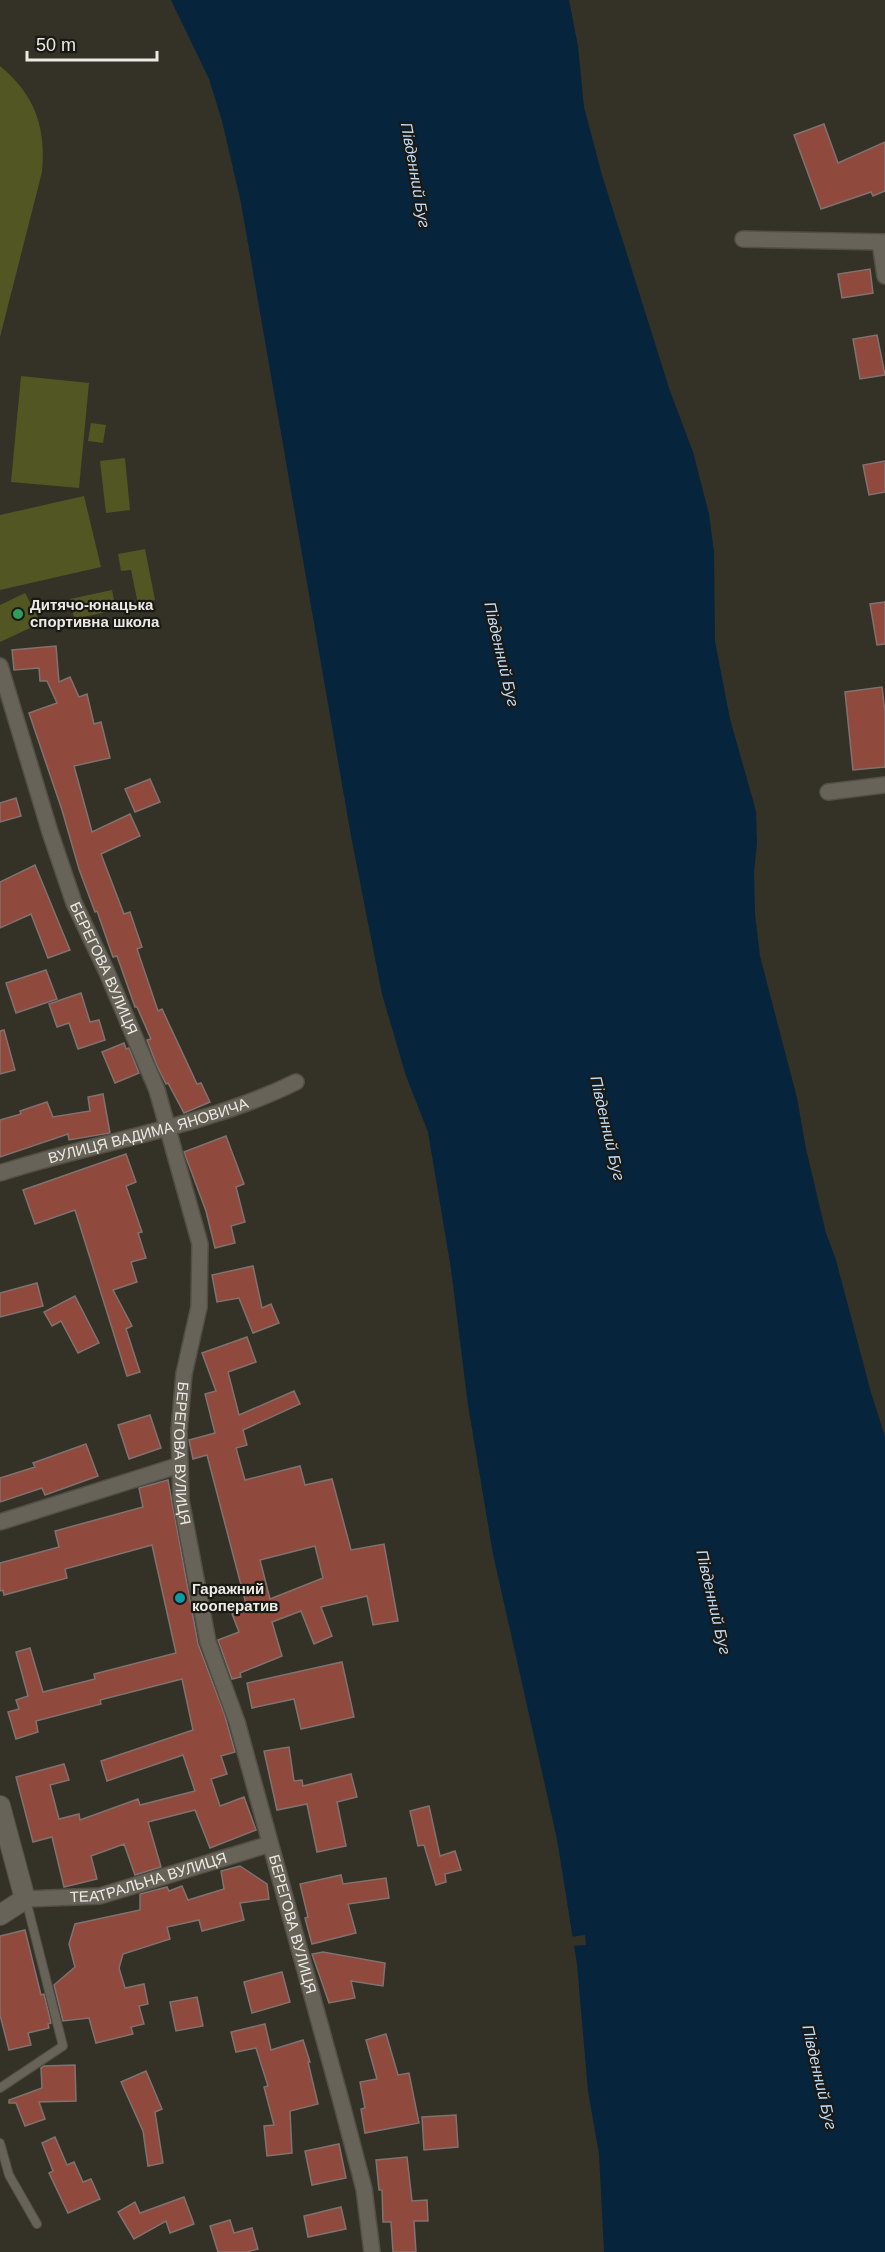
<svg xmlns="http://www.w3.org/2000/svg" width="885" height="2252" font-family="Helvetica,sans-serif">
<style>
.green{fill:#525623}
.water{fill:#06243c}
.pier{fill:#343127}
.building{fill:#8f4a3d;stroke:#80726f;stroke-width:1.5;fill-rule:evenodd}
.lines{fill:none;stroke-linecap:round;stroke-linejoin:round}
.service-casing{stroke:#524f46;stroke-width:10}
.minor-casing{stroke:#524f46;stroke-width:18}
.tertiary-casing{stroke:#524f46;stroke-width:22}
.service{stroke:#676358;stroke-width:8}
.minor{stroke:#676358;stroke-width:15}
.tertiary{stroke:#676358;stroke-width:20}
.leisure-dot{fill:#2e9e5b;stroke:#1b1914;stroke-width:2}
.culture-dot{fill:#0f9aa8;stroke:#1b1914;stroke-width:2}
.labels{text-anchor:middle;stroke-width:4.5;stroke-linejoin:round;paint-order:stroke}
.poi-label{font-size:15px;font-weight:bold;fill:#eceae4;stroke:#1b1914;text-anchor:start}
.street-label{font-size:15px;fill:#eceae4;stroke:#1b1914}
.water-label{font-size:16px;font-style:italic;fill:#bddaf7;stroke:#1b1914}
</style>
<rect width="100%" height="100%" fill="#343127"/>
<!-- green -->
<g class="green">
<path d="M0 66C35 95 46 127 42 172L0 337Z"/>
<polygon points="21,376 89,383 79,488 11,482"/>
<polygon points="91,423 106,425 103,443 88,441"/>
<polygon points="125,458 130,510 106,513 100,461"/>
<polygon points="84,496 101,567 0,590 0,515"/>
<polygon points="145,549 155,600 138,604 131,570 121,571 118,554"/>
<polygon points="112,590 116,610 74,619 70,599"/>
<polygon points="25,593 41,623 0,642 0,605"/>
</g>
<!-- water -->
<polygon class="water" points="171,0 569,0 578,46 584,107 602,175 670,391 693,452 709,514 714,552 715,641 730,719 756,811 757,843 754,872 755,914 760,956 797,1098 806,1149 826,1233 836,1260 870,1389 885,1437 885,2252 604,2252 599,2154 588,2091 577,1964 557,1839 493,1554 468,1405 451,1269 428,1132 406,1076 382,994 351,836 241,203 222,121 209,79"/>
<!-- pier -->
<polygon class="pier" points="585,1935 586,1945 572,1946 570,1937"/>
<!-- building -->
<g class="building">
<polygon points="824,124 838,163 885,142 885,191 873,196 871,192 821,209 794,135"/>
<polygon points="870,269 873,293 842,298 838,274"/>
<polygon points="877,335 885,375 860,379 853,339"/>
<polygon points="885,461 885,492 869,495 863,465"/>
<polygon points="885,602 885,644 877,645 870,604"/>
<polygon points="56,646 59,682 70,677 79,697 87,694 94,724 101,722 110,758 74,766 92,832 130,814 140,836 101,854 124,914 130,912 142,947 137,949 158,1011 162,1009 197,1084 201,1083 210,1102 184,1113 168,1083 166,1084 157,1066 147,1040 151,1039 137,1007 135,1007 117,956 113,957 97,911 95,912 79,869 62,810 29,713 57,703 47,681 40,681 39,668 14,670 12,650"/>
<polygon points="882,687 885,712 885,767 853,770 845,692"/>
<polygon points="150,779 160,802 135,812 125,789"/>
<polygon points="16,798 21,816 0,822 0,803"/>
<polygon points="35,865 70,950 48,958 31,914 0,928 0,882"/>
<polygon points="46,970 57,999 16,1013 6,983"/>
<polygon points="81,993 90,1022 99,1020 105,1040 78,1049 69,1023 57,1027 49,1004"/>
<polygon points="4,1030 15,1070 0,1074 0,1031"/>
<polygon points="124,1043 126,1049 129,1048 139,1073 115,1083 102,1052"/>
<polygon points="103,1094 110,1133 69,1140 68,1134 0,1157 0,1120 21,1114 20,1111 47,1102 53,1117 90,1111 88,1097"/>
<polygon points="226,1136 244,1184 236,1187 245,1222 231,1226 235,1243 215,1248 206,1211 184,1152"/>
<polygon points="126,1154 136,1182 126,1186 142,1232 138,1233 146,1258 131,1262 137,1282 113,1290 132,1326 126,1329 140,1372 127,1376 75,1210 35,1224 23,1190"/>
<polygon points="253,1266 262,1308 271,1304 279,1323 253,1333 239,1298 217,1302 212,1275"/>
<polygon points="37,1283 43,1306 0,1317 0,1293"/>
<polygon points="75,1296 99,1343 78,1353 61,1321 52,1326 44,1312"/>
<path d="M247 1337 256 1362 228 1372 239 1415 294 1391 300 1404 243 1430 247 1445 236 1448 245 1480 300 1466 305 1485 332 1479 351 1550 384 1544 398 1621 373 1625 367 1596 321 1607 332 1636 314 1644 301 1611 272 1622 282 1656 240 1673 241 1677 232 1679 218 1640 239 1632 232 1614 247 1608 207 1455 193 1459 189 1440 215 1433 205 1394 216 1391 202 1353ZM315 1546 323 1578 270 1599 260 1560Z"/>
<polygon points="150,1415 161,1448 129,1459 118,1425"/>
<polygon points="86,1444 98,1476 45,1495 42,1488 0,1502 0,1478 35,1467 33,1463"/>
<polygon points="168,1480 198,1644 224,1713 235,1752 221,1756 227,1774 211,1779 220,1806 244,1797 256,1830 210,1848 195,1810 148,1822 161,1867 135,1875 124,1844 91,1856 97,1879 64,1887 52,1837 33,1842 16,1777 64,1764 69,1780 50,1785 59,1819 79,1814 80,1820 138,1799 140,1805 195,1791 183,1755 107,1781 101,1761 193,1730 182,1679 100,1700 101,1704 36,1721 38,1732 16,1739 8,1712 19,1709 16,1700 28,1696 16,1652 30,1648 43,1692 95,1679 94,1674 176,1653 152,1545 65,1569 67,1578 4,1595 3,1590 0,1591 0,1563 59,1547 55,1531 143,1507 139,1488"/>
<polygon points="342,1662 354,1717 301,1729 294,1699 252,1708 247,1683"/>
<polygon points="289,1747 294,1781 302,1780 303,1786 351,1774 357,1797 337,1802 346,1846 317,1852 307,1804 277,1810 264,1751"/>
<polygon points="429,1806 440,1856 455,1851 461,1870 445,1874 446,1882 436,1885 424,1845 418,1846 410,1811"/>
<polygon points="240,1866 267,1884 269,1899 240,1903 244,1920 202,1931 199,1920 167,1927 170,1939 123,1954 119,1968 125,1988 144,1984 148,2004 139,2006 144,2024 131,2027 133,2034 96,2043 89,2018 63,2021 54,1985 75,1967 69,1944 75,1924 140,1910 140,1894 167,1887 169,1891 182,1886 188,1900 224,1889 221,1871"/>
<polygon points="341,1875 343,1884 386,1878 389,1898 348,1904 356,1933 312,1944 305,1918 308,1917 300,1884"/>
<polygon points="25,1930 41,1995 44,1994 51,2023 48,2024 49,2028 28,2033 31,2045 9,2050 0,2015 0,1936"/>
<polygon points="323,1952 385,1963 383,1986 351,1981 355,1998 329,2003 312,1954"/>
<polygon points="282,1972 290,2002 252,2013 244,1982"/>
<polygon points="197,1997 203,2026 176,2031 170,2002"/>
<polygon points="265,2024 271,2050 303,2040 310,2062 308,2062 318,2104 290,2111 292,2153 267,2156 264,2126 274,2125 264,2087 268,2086 256,2048 236,2052 231,2032"/>
<polygon points="386,2034 398,2075 409,2073 419,2123 365,2133 361,2109 365,2108 360,2082 377,2079 366,2040"/>
<polygon points="75,2065 76,2101 39,2102 45,2119 25,2126 16,2103 9,2103 9,2100 42,2088 41,2068 44,2066"/>
<polygon points="146,2071 162,2109 155,2112 163,2163 148,2166 143,2131 121,2082"/>
<polygon points="456,2115 458,2147 424,2150 422,2117"/>
<polygon points="55,2137 67,2165 74,2162 83,2182 91,2179 100,2199 68,2213 49,2173 53,2171 42,2143"/>
<polygon points="339,2144 346,2178 312,2185 305,2151"/>
<polygon points="407,2157 412,2201 427,2200 428,2221 414,2221 416,2252 393,2252 391,2222 383,2222 382,2190 379,2190 376,2160"/>
<polygon points="184,2197 194,2224 170,2233 166,2221 134,2239 118,2212 135,2202 140,2213"/>
<polygon points="341,2207 346,2229 308,2237 304,2216"/>
<polygon points="230,2220 234,2233 252,2228 258,2249 247,2252 218,2252 210,2226"/>
</g>
<g class="lines">
<!-- service casing -->
<g class="service-casing">
<g id="service">
<polyline points="0,2088 63,2046 26,1900"/>
<polyline points="0,2143 9,2175 37,2224"/>
</g>
</g>
<!-- minor casing -->
<g class="minor-casing">
<g id="minor">
<polyline points="743,239 885,242"/>
<polyline points="880,242 885,276"/>
<path id="s1" d="M0 666 50 832 74 903 106 970 157 1090 200 1244 199 1307 184 1374 179 1431 181 1500 208 1642 237 1722 341 2101 364 2189 372 2252"/>
<polyline points="828,792 885,785"/>
<path id="s2" d="M0 1173C98 1141 202 1128 296 1082"/>
<polyline points="0,1522 180,1465"/>
<path id="s3" d="M25 1899 100 1896 270 1844"/>
</g>
</g>
<!-- tertiary casing -->
<g class="tertiary-casing">
<polyline id="tertiary" points="0,1806 25,1899 0,1915"/>
</g>
<!-- service -->
<use href="#service" class="service"/>
<!-- minor -->
<use href="#minor" class="minor"/>
<!-- tertiary -->
<use href="#tertiary" class="tertiary"/>
</g>
<!-- markers -->
<circle class="leisure-dot" cx="18" cy="614" r="6"/>
<circle class="culture-dot" cx="180" cy="1598" r="6"/>
<g class="labels">
<!-- poi labels -->
<g class="poi-label">
<text x="30" y="610">Дитячо-юнацька<tspan x="30" dy="17">спортивна школа</tspan></text>
<text x="192" y="1594">Гаражний<tspan x="192" dy="17">кооператив</tspan></text>
</g>
<!-- street labels -->
<g class="street-label">
<text dy="5" stroke="none"><textPath href="#s1" startOffset="320">БЕРЕГОВА ВУЛИЦЯ</textPath></text>
<text dy="5" stroke="none"><textPath href="#s2" startOffset="154">ВУЛИЦЯ ВАДИМА ЯНОВИЧА</textPath></text>
<text dy="5" stroke="none"><textPath href="#s1" startOffset="824">БЕРЕГОВА ВУЛИЦЯ</textPath></text>
<text dy="5" stroke="none"><textPath href="#s3" startOffset="126">ТЕАТРАЛЬНА ВУЛИЦЯ</textPath></text>
<text dy="5" stroke="none"><textPath href="#s1" startOffset="1310">БЕРЕГОВА ВУЛИЦЯ</textPath></text>
</g>
<!-- water labels -->
<g class="water-label">
<text transform="translate(416 175) rotate(80)" y="6">Південний Буг</text>
<text transform="translate(502 654) rotate(77)" y="6">Південний Буг</text>
<text transform="translate(608 1128) rotate(77)" y="6">Південний Буг</text>
<text transform="translate(714 1602) rotate(77)" y="6">Південний Буг</text>
<text transform="translate(820 2077) rotate(77)" y="6">Південний Буг</text>
</g>
</g>
<!-- scale -->
<path d="M27 51v9h130v-9" fill="none" stroke="#eceae4" stroke-width="3"/>
<text x="36" y="51" font-size="18" fill="#eceae4" stroke="#1b1914" stroke-width="4.5" paint-order="stroke">50 m</text>
</svg>
